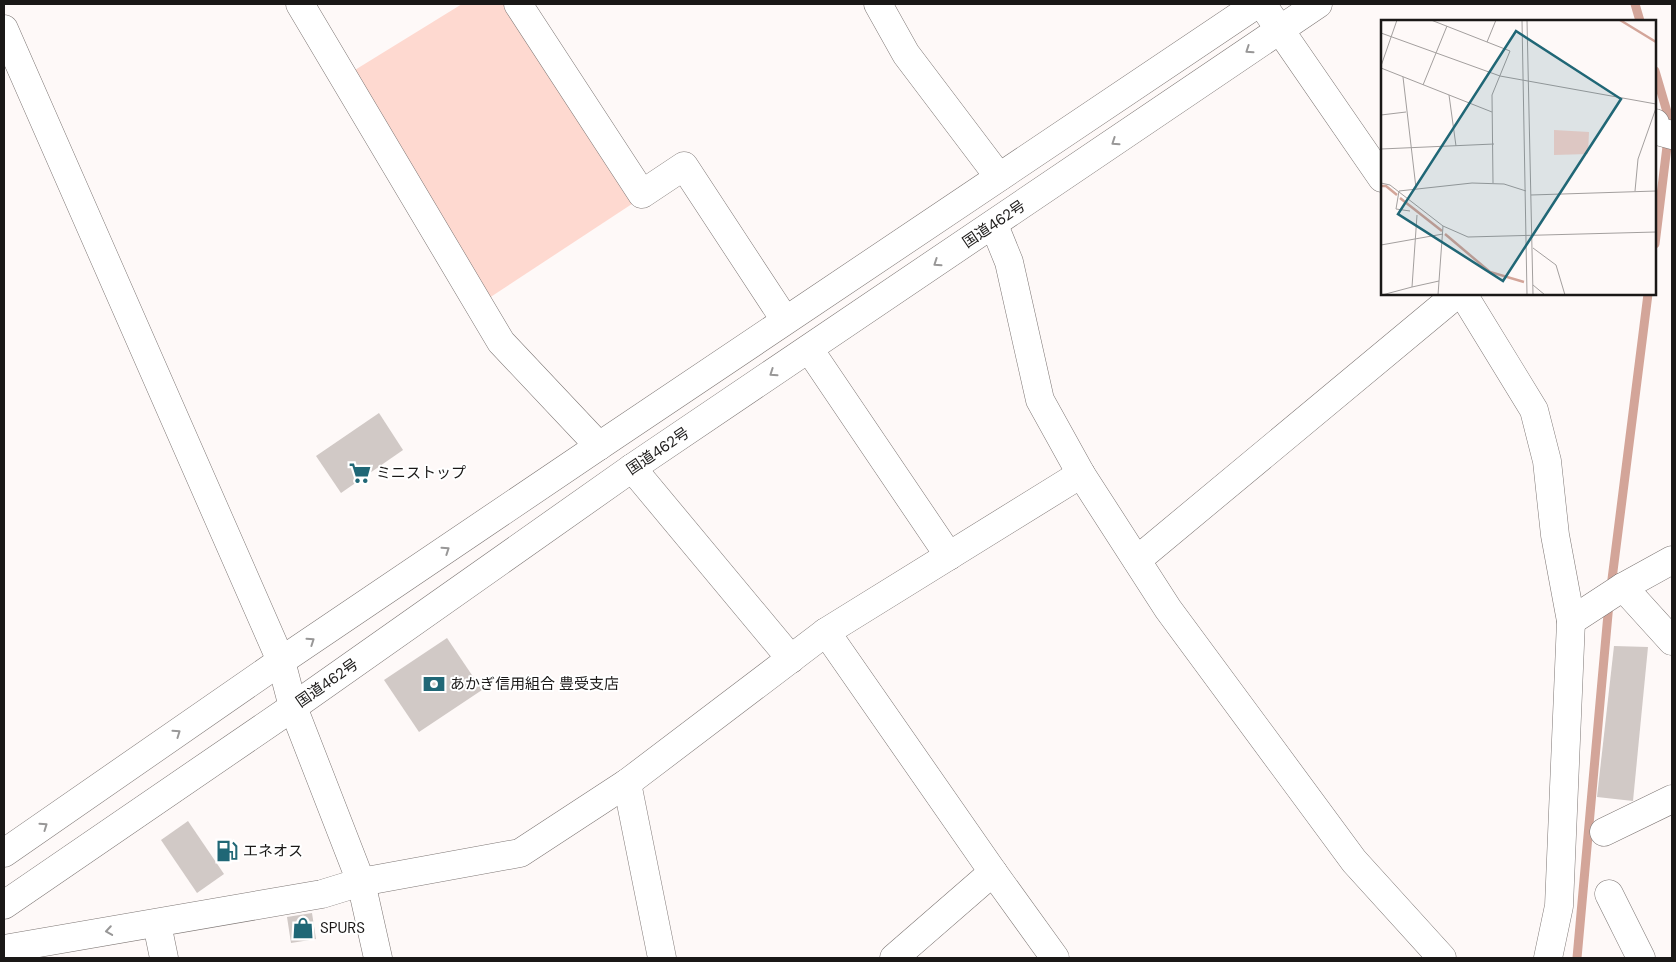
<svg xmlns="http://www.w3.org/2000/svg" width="1676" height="962" font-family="'DM Sans','Noto Sans JP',sans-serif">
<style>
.green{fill:#fed9d0}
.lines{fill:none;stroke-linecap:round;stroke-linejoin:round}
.stream{stroke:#d3a599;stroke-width:9}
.building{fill:#d1c9c6}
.minor-casing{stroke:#7e7775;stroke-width:29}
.highway-casing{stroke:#7e7775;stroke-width:29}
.minor{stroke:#fff;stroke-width:28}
.highway{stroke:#fff;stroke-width:28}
.oneway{stroke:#989797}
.labels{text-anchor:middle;stroke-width:4;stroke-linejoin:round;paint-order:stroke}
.street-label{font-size:15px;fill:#1a1817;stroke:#fff}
.poi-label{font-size:15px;fill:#1a1817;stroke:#fff;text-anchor:start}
.inset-river{fill:none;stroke:#d3a599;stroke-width:2.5}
.inset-road{fill:none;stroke:#a39f9e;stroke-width:1}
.view{fill:#206776;fill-opacity:0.15;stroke:#206776;stroke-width:2.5}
.inset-edge{fill:none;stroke:#1a1817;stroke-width:2.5}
</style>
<rect width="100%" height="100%" fill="#fef9f8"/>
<!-- green -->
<polygon class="green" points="462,4 507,4 641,198 483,302 350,73"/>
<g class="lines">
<!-- stream -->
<g class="stream">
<polyline points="1635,4 1640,21"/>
<polyline points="1655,71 1670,122 1655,244"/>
<polyline points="1611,587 1648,294"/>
<polyline points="1577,958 1609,603"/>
</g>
</g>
<!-- building -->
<g class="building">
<polygon points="379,413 403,450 341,493 316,456"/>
<polygon points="447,638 482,690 419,732 384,680"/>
<polygon points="1614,646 1648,647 1633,801 1597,797"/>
<polygon points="188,821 224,874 197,893 161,840"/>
<polygon points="312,913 316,939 291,943 287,917"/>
</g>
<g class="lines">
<!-- minor casing -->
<g class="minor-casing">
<g id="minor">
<polyline points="300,4 501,342 599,446"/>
<polyline points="518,4 642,194 684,166 785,320"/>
<polyline points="878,4 906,54 999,177"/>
<polyline points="1262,4 1382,178"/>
<polyline points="4,29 281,661 293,707 361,882 378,958"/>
<polyline points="1655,123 1657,131 1672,135"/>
<polyline points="994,225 1009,262 1040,400 1081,474 1168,609 1354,861 1442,958"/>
<polyline points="1463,294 1534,410 1547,461 1555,535 1571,621 1559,906 1548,958"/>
<polyline points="809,349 949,556"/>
<polyline points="632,468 791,659"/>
<polyline points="1137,560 1457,294"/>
<polyline points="1623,587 1672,641"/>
<polyline points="1571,621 1623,587 1672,560"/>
<polyline points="826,632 993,872 1055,958"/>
<polyline points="627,783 662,958"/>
<polyline points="1604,832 1672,799"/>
<polyline points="1609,894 1641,958"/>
<polyline points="157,924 164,958"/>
<polyline points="4,949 322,894 361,882 520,853 627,783 826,632 1081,474"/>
<polyline points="894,958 993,872"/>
</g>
</g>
<!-- highway casing -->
<g class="highway-casing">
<g id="highway">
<polyline points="4,853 281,661 599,446 1257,4"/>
<polyline points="4,905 293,707 632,468 1318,4"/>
</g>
</g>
<!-- minor -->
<use href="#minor" class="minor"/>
<!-- highway -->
<use href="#highway" class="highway"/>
</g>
<!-- one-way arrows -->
<defs><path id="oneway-chevron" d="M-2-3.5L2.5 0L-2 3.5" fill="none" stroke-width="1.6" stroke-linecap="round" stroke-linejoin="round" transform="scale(1.25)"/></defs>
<g class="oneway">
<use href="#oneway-chevron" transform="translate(1249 50) rotate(146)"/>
<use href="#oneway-chevron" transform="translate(1115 142) rotate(146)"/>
<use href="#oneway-chevron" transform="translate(937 263) rotate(146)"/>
<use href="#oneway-chevron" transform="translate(773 373) rotate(146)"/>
<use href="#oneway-chevron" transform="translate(446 550) rotate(-34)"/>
<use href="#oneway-chevron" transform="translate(311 641) rotate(-34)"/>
<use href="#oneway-chevron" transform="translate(177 733) rotate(-35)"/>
<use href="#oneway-chevron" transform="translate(44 826) rotate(-35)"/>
<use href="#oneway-chevron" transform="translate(109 931) rotate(171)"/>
</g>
<!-- icons -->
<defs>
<g id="supermarket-bare" transform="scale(1.725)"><path d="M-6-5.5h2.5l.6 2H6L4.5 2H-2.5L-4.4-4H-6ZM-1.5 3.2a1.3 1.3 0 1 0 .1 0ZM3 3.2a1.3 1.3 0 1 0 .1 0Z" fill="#206776" stroke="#fff" stroke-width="2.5" paint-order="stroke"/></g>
<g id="bank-bare" transform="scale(1.725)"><path d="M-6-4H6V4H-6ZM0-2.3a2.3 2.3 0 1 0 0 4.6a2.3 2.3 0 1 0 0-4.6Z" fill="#206776" stroke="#fff" stroke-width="2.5" paint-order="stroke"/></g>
<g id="fuel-bare" transform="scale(1.725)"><path d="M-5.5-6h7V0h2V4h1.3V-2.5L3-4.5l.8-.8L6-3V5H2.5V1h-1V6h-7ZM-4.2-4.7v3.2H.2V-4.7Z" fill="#206776" stroke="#fff" stroke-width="2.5" paint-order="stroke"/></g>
<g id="shop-bare" transform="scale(1.725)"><path d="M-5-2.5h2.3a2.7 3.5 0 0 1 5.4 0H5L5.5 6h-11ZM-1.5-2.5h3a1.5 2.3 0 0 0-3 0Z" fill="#206776" stroke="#fff" stroke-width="2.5" paint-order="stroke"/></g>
</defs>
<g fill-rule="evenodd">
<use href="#supermarket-bare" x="360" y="473"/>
<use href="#bank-bare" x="434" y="684"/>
<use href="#fuel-bare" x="227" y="851"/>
<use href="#shop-bare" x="303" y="928"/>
</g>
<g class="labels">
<!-- street labels -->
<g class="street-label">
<text transform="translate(994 224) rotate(-34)" y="5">国道462号</text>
<text transform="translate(658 451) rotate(-34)" y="5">国道462号</text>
<text transform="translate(327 683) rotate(-35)" y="5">国道462号</text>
</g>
<!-- poi labels -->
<g class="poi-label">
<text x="376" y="478">ミニストップ</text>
<text x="450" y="689">あかぎ信用組合 豊受支店</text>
<text x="243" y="856">エネオス</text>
<text x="320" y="933">SPURS</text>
</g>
</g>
<!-- overview -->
<g transform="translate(1381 20)">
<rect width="275" height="275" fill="#fef9f8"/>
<path d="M173 110 208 112 207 134 173 135Z" fill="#fed9d0"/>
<path class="inset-river" d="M239 0 275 22M0 166H5L16 175M19 178 61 211M64 214 109 252 143 262"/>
<path class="inset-road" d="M50 0 129 31 111 75 112 163M141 0 146 275M146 0 152 275M0 13 119 56 275 84M106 22 115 0M0 46 16 0M0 48 111 92M22 57 35 168M42 65 66 6M68 75 75 126M0 95 25 92M0 129 113 124M0 163 9 165 62 206 87 217 275 212M18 171 91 163 123 164 145 171M18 171 15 189 29 191M254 171 257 139 275 88M150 175 275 171M0 225 62 214M152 228 175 245 184 275M152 265 164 275M31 267 58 261M1 275 31 267 36 195M57 275 62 206"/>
<path class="view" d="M135 11 240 79 122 261 17 194Z"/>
<rect width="275" height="275" class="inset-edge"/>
</g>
<!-- border -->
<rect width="1676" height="962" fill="none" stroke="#1a1817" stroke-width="10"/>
</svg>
